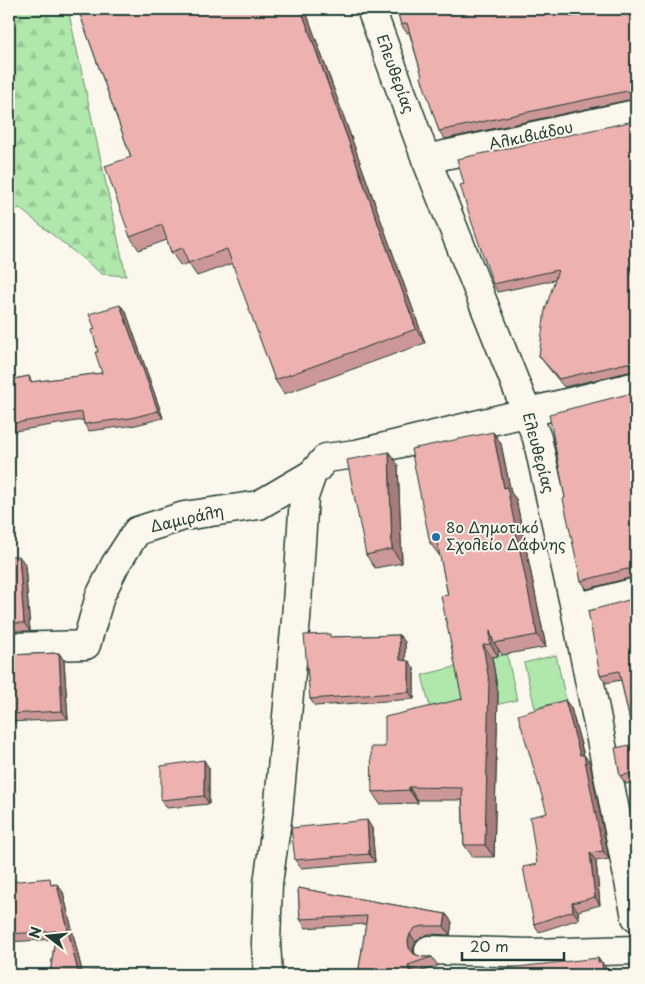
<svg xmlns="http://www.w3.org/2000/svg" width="645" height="984" font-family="'Playpen Sans',sans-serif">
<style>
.grass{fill:#b0e8ac;stroke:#689270}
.forest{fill:url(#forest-firs);stroke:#689270}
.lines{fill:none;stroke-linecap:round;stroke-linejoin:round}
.street-casing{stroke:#1f3d34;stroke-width:31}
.street{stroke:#fbf7ec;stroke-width:28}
.wall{fill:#cc9897;stroke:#1f3d34}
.shaded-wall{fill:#a67c7b;stroke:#1f3d34}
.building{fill:#edb1b0;stroke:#1f3d34}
.poi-dot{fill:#1f6fb2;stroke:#fbf7ec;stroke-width:2}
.labels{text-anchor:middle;stroke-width:4;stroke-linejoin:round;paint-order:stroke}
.street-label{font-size:15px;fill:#1f3d34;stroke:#fbf7ec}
.poi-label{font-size:15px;fill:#1f3d34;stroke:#fbf7ec;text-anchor:start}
</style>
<defs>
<pattern id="forest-firs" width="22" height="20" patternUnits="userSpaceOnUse" patternTransform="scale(1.25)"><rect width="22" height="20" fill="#b0e8ac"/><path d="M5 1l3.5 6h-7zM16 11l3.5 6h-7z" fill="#97c895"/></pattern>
</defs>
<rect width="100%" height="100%" fill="#fbf7ec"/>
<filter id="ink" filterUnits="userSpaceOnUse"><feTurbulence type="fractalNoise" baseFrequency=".02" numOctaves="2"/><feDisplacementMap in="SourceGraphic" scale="10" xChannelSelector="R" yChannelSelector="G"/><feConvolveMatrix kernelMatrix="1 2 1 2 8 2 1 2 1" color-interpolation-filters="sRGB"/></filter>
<g filter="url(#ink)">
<!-- grass -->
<g class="grass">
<polygon points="507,654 517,700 433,720 422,675"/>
<polygon points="556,655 566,700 535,708 524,663"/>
</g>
<!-- forest -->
<polygon class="forest" points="9,9 68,9 126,276 102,274 19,208 9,211"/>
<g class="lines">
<!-- street casing -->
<g class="street-casing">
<g id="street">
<polyline points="371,9 426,159 537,438 575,608 636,917"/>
<polyline points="426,159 636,114"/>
<polyline points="575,608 636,592"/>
<polyline points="9,647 86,645 100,596 115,565 137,531 184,516 259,505 312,474"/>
<polyline points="429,950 531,953 636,950"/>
<polyline points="268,975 266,943 268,883 278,813 296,619 304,497 312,474 326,458 356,454 636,386"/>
</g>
</g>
<!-- street -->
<use href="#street" class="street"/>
</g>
<!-- wall -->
<g class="wall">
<polygon points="78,9 305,9 425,343 284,394 275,380 233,263 197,276 188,263 181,266 171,252 167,240 139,250 130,237 131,157"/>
<polygon points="397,9 572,9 574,16 636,9 636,99 633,99 445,139 439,131 409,32 407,33 401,25"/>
<polygon points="636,120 636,371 633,371 564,387 539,356 555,280 498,292 493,284 634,121"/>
<polygon points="120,305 126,312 163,418 136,425 89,431 84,424 83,420 9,432 9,380 29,376 32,382 102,373 95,329"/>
<polygon points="636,392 636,577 633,577 587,589 581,581 565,498 635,393"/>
<polygon points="493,432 501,444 511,493 516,499 546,647 502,655 499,650 498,656 492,657 498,693 494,857 473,857 464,845 462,800 417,800 418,803 380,804 372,792 385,747 462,699 448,595 440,555 439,555 430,543"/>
<polygon points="398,465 402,563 375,568 366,555"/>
<polygon points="9,556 25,564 30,631 9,631"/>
<polygon points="636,598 636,782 626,784 620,776 635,744 621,680 606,683 600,675 635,599"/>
<polygon points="399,635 405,642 405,660 414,668 414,699 315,706 310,699 332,637"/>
<polygon points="59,653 64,661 68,719 9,722 9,655"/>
<polygon points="565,700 571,708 584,755 590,763 609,859 596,861 600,905 578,911 579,919 539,932 534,924 537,864 547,813"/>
<polygon points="209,768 209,804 167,808 161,800"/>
<polygon points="372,828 375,862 301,868 295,860"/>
<polygon points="9,882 54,884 63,892 82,972 50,975 55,939 9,942"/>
<polygon points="298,888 446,914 452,922 450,935 429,934 421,937 416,942 413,949 415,954 422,957 432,957 438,966 414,974 414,975 358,975 366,924 306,928 300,919"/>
</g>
<!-- shaded-wall -->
<g class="shaded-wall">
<polygon points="301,9 305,9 425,343 416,329"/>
<polygon points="568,9 572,9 576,25 570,17"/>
<polygon points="120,305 126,312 163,418 158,411"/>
<polygon points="493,432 501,444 511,493 516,499 546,647 537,635 504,488"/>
<polygon points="389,452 398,465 402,563 392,549"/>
<polygon points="19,556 25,564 30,631 24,623"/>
<polygon points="490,631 494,643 499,650 498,656 490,644"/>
<polygon points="399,635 405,642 406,667 400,660"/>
<polygon points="483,645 492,657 498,693 494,857 485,845"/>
<polygon points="59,653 64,661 68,719 62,711"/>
<polygon points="409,661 414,668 414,699 409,692"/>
<polygon points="565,700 571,708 584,757 584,755 590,763 609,859 603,851 580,755"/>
<polygon points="204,760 209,768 209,804 204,796"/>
<polygon points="409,787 417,800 418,803 409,790"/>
<polygon points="367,820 372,828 375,862 369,854"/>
<polygon points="590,853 596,861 600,905 595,897"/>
<polygon points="57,884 63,892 83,975 78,972"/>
<polygon points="572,903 578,911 579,919 573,911"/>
<polygon points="446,914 452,922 450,935 444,926"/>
<polygon points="410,934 416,942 413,949 415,957 409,948 408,941"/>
<polygon points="598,958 602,964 602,962 607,970 608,975 603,975 598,962"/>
<polygon points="408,965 414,974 414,975 410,975"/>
</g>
<!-- building -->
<g class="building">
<polygon points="78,9 301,9 416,329 275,380 227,249 188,263 183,248 171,252 162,225 130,237 105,166 131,157"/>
<polygon points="397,9 568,9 570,17 610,9 636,9 636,92 627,91 439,131 421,77 422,76 407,23 401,25"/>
<polygon points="636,120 636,364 627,363 559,379 539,356 545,310 558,270 493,284 472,223 460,185 464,184 457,159 634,121"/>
<polygon points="120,305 158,411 131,418 84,424 82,412 9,424 9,380 29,376 30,382 102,373 95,352 98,352 92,330 95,329 89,314"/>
<polygon points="636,392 636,570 627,569 581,581 563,499 565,498 549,414"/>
<polygon points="493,432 504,488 507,487 537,635 494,643 490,631 490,644 483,645 489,681 485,845 464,845 462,788 409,787 409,790 372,792 371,747 385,747 385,717 462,699 441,596 448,595 437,542 430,543 411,449"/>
<polygon points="389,452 392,549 366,555 347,460"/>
<polygon points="9,556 19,556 24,623 9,623"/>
<polygon points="636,598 636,772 620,776 615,748 635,744 619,671 600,675 588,611"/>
<polygon points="330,634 330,637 399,635 400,660 409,661 409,692 310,699 304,635"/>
<polygon points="59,653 62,711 9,714 9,655"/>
<polygon points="565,700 580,755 584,755 603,851 590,853 595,897 572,903 573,911 534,924 523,867 537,864 530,817 547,813 518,715"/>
<polygon points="204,760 204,796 161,800 161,766"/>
<polygon points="367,820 369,854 295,860 291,828"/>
<polygon points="50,878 51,885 57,884 78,972 97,971 116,975 50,975 56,931 9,934 9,882"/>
<polygon points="298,888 446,914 444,926 423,926 415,928 410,934 408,941 409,948 414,954 422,957 432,957 408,965 410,975 358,975 367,916 300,919"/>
<polygon points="598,958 598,962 602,962 603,975 448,975 484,971 498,973 499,969"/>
</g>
</g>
<!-- markers -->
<circle class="poi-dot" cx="436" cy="537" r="5"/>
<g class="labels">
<!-- street labels -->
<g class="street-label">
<text transform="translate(395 74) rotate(70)" y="5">Ελευθερίας</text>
<text transform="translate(531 136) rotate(-12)" y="5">Αλκιβιάδου</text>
<text transform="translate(538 453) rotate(75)" y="5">Ελευθερίας</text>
<text transform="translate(187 519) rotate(-13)" y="5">Δαμιράλη</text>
</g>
<!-- poi labels -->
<g class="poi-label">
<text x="446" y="533">8ο Δημοτικό<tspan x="446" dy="17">Σχολείο Δάφνης</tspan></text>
</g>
</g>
<!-- margin -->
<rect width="645" height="984" fill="none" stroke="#fbf7ec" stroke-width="30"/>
<rect x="15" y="15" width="615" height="954" fill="none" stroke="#1f3d34" stroke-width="2" filter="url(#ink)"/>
<!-- north arrow -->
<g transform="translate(48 936) rotate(286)" stroke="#fbf7ec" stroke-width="4" paint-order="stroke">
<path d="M0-4L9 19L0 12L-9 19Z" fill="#1f3d34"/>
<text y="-8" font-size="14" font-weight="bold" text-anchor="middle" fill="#1f3d34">N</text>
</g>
<!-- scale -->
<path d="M462 952v8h102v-8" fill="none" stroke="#1f3d34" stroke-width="2.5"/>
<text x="470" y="952" font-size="15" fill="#1f3d34" stroke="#fbf7ec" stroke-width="4" paint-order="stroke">20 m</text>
</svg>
